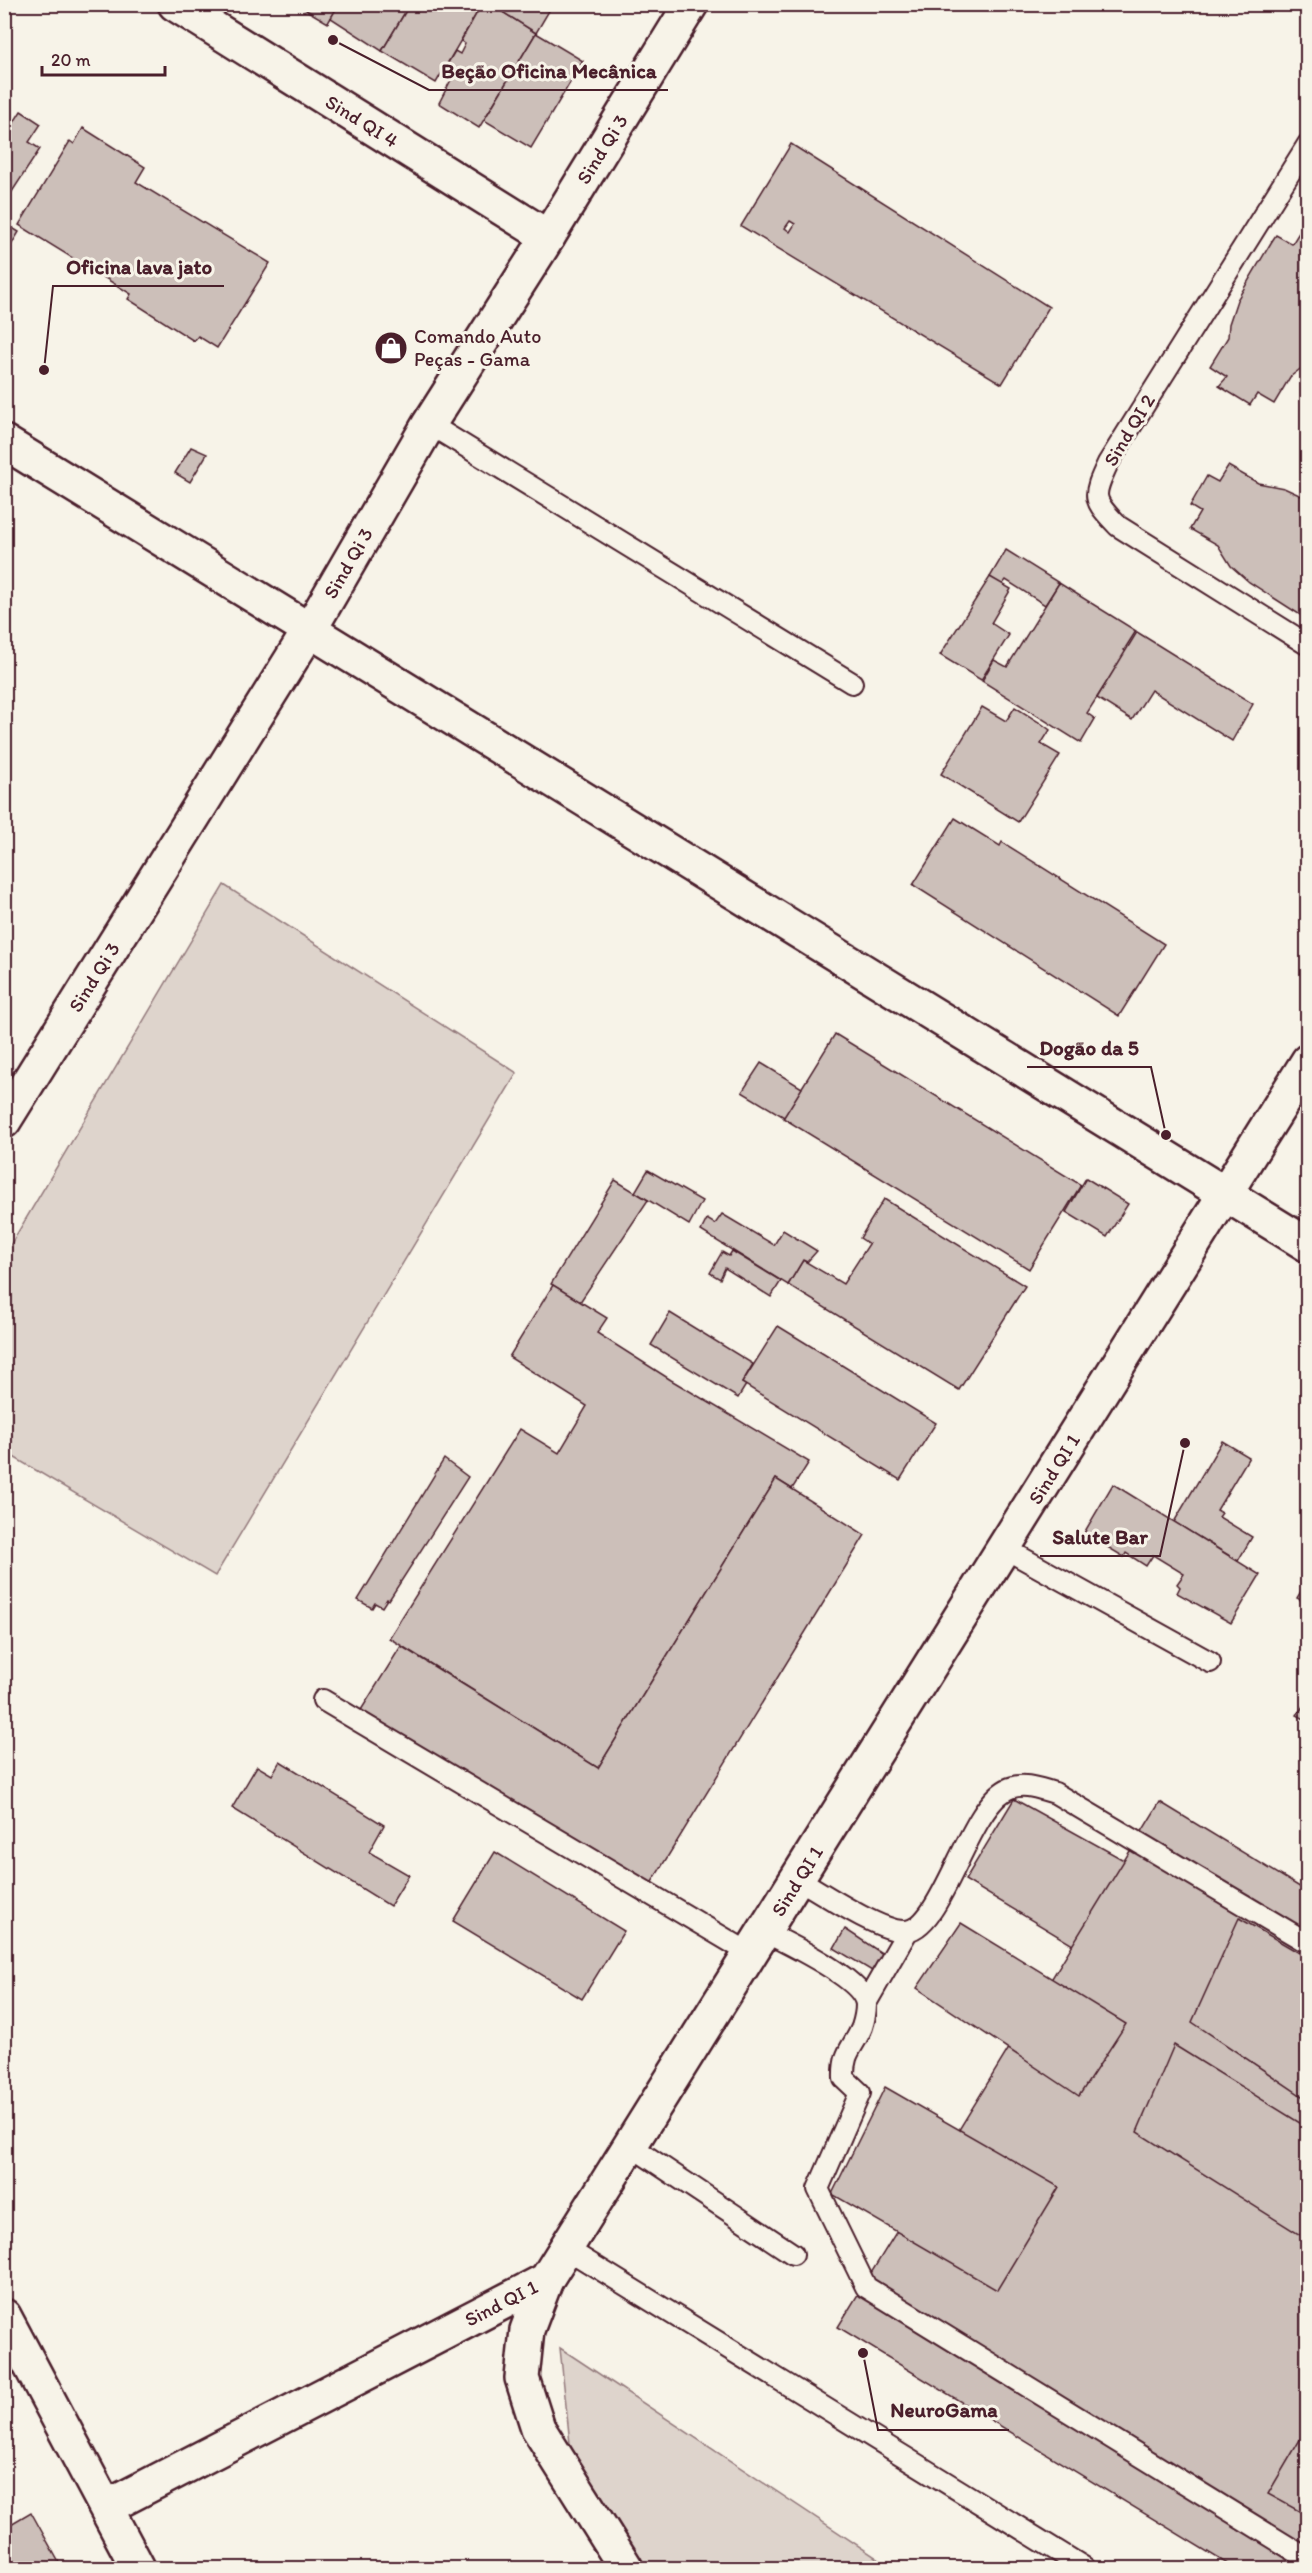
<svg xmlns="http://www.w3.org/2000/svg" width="1312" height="2573" font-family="Itim,sans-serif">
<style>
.green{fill:#ded4cc;stroke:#947a7c;stroke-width:1.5}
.building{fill:#ccbfb9;stroke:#4a1f2b;stroke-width:1.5;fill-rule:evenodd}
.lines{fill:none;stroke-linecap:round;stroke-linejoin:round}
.lane-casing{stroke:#4a1f2b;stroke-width:24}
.street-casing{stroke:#4a1f2b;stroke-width:38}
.secondary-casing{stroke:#4a1f2b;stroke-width:38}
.lane{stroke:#f7f3e8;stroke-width:20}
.street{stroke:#f7f3e8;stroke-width:33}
.secondary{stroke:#f7f3e8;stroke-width:33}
.labels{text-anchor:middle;stroke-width:6;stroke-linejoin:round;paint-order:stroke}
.street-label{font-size:20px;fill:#4a1f2b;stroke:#f7f3e8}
.poi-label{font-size:20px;fill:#4a1f2b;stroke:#f7f3e8;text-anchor:start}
.leader{fill:none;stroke:#4a1f2b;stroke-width:2}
.callout-dot{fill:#4a1f2b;stroke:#f7f3e8;stroke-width:2}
.callout-label{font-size:21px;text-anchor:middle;font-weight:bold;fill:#4a1f2b;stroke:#f7f3e8;stroke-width:6;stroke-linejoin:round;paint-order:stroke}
</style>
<rect width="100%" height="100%" fill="#f7f3e8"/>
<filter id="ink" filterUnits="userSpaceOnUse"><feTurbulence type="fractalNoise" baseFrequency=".0167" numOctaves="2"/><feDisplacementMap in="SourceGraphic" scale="12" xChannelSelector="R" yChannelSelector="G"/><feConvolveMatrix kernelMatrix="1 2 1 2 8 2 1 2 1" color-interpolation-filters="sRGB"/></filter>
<g filter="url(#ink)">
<!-- green -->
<g class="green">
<polygon points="224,885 517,1073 215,1576 5,1452 5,1254"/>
<polygon points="560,2348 892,2568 643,2568 571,2453"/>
</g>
<!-- building -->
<g class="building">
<polygon points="296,4 339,4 328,23"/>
<polygon points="339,4 410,4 382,51 331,18"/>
<polygon points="410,4 482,4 436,83 382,51"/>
<polygon points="482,4 490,4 536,33 479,128 439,103 454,74 445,68 455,51 460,54 465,44 461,41"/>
<polygon points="490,4 553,4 536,33"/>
<polygon points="536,33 583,61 531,148 484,120"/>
<polygon points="21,111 41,124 29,142 40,149 4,204 4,138"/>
<polygon points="83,128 145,167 136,182 270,263 217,348 198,336 194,341 128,299 131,294 19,225 70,141 74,144"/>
<path d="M791 144 1049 307 1002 384 741 226ZM790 221 795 224 790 232 785 228Z"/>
<polygon points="1308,218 1308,363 1290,377 1274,404 1257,394 1250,405 1219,386 1227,377 1210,366 1228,337 1229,324 1237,300 1272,241 1276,235 1292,244"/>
<polygon points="4,223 19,232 4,257"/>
<polygon points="191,447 207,454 190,482 175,473"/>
<polygon points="1228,466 1258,483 1284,488 1308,499 1308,614 1305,618 1249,582 1231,566 1218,545 1190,529 1200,512 1190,506 1207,476 1218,482"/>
<polygon points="1006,550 1059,583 1045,605 1006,580 1002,585 990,577"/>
<polygon points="990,577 1011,589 991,623 1009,635 981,680 940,655"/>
<polygon points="1059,583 1136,631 1124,650 1126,652 1087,713 1095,719 1081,743 982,681 994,660 1007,667"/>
<polygon points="1137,632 1253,704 1232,741 1151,690 1132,720 1097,698"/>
<polygon points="982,707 1006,721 1015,707 1042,724 1050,730 1041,744 1060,755 1018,822 941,774"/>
<polygon points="955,818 1000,846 1002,842 1164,944 1119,1016 913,885"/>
<polygon points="835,1034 1081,1185 1029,1269 783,1118"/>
<polygon points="761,1063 802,1088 784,1117 742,1092"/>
<polygon points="648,1170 702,1201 689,1225 635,1192"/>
<polygon points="1086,1178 1128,1204 1107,1237 1066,1212"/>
<polygon points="615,1180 648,1200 580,1302 551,1284"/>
<polygon points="884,1199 1025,1286 959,1390 788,1285 803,1260 843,1284 869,1244 860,1238"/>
<polygon points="722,1214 774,1245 783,1230 817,1251 807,1262 803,1260 788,1285 701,1231 707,1219 715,1224"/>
<polygon points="732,1251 781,1281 771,1297 725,1268 720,1279 710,1273 722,1252 729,1256"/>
<polygon points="553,1285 607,1318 597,1333 671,1380 809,1462 792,1489 776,1479 598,1768 389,1638 520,1429 559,1453 587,1406 509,1357"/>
<polygon points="670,1313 753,1364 742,1383 746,1385 738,1398 651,1345"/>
<polygon points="778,1326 936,1423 900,1480 742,1383"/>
<polygon points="1222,1441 1249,1457 1217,1510 1222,1513 1219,1517 1252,1537 1238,1561 1174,1522"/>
<polygon points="444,1459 468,1477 389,1600 387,1599 382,1607 375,1603 372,1608 358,1600"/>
<polygon points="776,1479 865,1535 649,1887 361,1710 401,1646 598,1768"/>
<polygon points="1113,1484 1260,1575 1231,1623 1177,1593 1180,1587 1177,1584 1184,1574 1153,1555 1146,1566 1126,1553 1124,1557 1084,1533"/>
<polygon points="1308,1580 1308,1604 1297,1598"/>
<polygon points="1308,1699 1308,1721 1297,1715"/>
<polygon points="280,1761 384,1825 369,1852 409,1875 390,1906 232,1808 257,1766 272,1775"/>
<polygon points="1014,1799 1203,1904 1154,1994 965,1880"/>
<polygon points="1160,1802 1308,1892 1308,2568 1234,2568 838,2327"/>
<polygon points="495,1852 624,1931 582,1999 453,1921"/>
<polygon points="1239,1918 1308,1958 1308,2100 1192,2022"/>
<polygon points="961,1923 1126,2024 1079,2096 917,1988"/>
<polygon points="845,1929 883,1954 872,1971 834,1948"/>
<polygon points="1174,2045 1308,2128 1308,2240 1137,2132"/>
<polygon points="885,2087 1059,2187 997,2290 832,2194"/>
<polygon points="1308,2426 1308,2516 1268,2494"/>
<polygon points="31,2512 62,2568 6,2568 4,2567 4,2528"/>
</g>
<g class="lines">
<!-- lane casing -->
<g class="lane-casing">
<g id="lane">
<path d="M1308 144 1108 463C1092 497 1092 499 1118 526L1308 645"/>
<polyline points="429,424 852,683"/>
<polyline points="1004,1548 1210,1662"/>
<polyline points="323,1700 751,1954"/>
<path d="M798 1879C822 1893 879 1931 904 1931 943 1932 967 1805 1010 1788 1025 1782 1040 1789 1055 1793L1308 1943"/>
<path d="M765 1932C787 1943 863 1979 866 2004 866 2010 864 2021 862 2027 853 2049 843 2051 844 2078L860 2093 818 2189 866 2287 1308 2559"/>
<polyline points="866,2003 907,1932"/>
<polyline points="631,2146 793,2254"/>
<polyline points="567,2249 1085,2568"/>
</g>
</g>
<!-- street casing -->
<g class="street-casing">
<g id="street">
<polyline points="175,4 548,237"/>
<polyline points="4,442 1308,1245"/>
<polyline points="4,1121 309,631 429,424 548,237 691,4"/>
<polyline points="546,2280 527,2330 522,2378 538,2428 626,2568"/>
<polyline points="107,2507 546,2280 1308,1061"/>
</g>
</g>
<!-- secondary casing -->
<g class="secondary-casing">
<polyline id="secondary" points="4,2316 138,2568"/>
</g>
<!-- lane -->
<use href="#lane" class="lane"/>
<!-- street -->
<use href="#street" class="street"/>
<!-- secondary -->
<use href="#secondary" class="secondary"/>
</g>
</g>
<!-- icons -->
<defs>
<g id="shop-disc" transform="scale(1.725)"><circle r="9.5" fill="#4a1f2b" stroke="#f7f3e8"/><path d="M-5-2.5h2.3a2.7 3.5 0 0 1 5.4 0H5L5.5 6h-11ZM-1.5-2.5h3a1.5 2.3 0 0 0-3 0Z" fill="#fff"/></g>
</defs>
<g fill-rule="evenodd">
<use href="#shop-disc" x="391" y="348"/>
</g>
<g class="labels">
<!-- street labels -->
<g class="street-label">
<text transform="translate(362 121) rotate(32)" y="7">Sind QI 4</text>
<text transform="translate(602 149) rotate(-58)" y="7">Sind Qi 3</text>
<text transform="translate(1129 430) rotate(-59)" y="7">Sind QI 2</text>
<text transform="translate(348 563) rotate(-60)" y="7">Sind Qi 3</text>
<text transform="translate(94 977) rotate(-58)" y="7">Sind Qi 3</text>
<text transform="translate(1054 1469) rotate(-58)" y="7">Sind QI 1</text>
<text transform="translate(797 1881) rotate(-58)" y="7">Sind QI 1</text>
<text transform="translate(501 2303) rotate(-27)" y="7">Sind QI 1</text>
</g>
<!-- poi labels -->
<g class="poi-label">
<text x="414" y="343">Comando Auto<tspan x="414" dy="23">Peças - Gama</tspan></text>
</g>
</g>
<!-- callouts -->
<path class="leader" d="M333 40L429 90H668M44 370L53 286H224M1166 1135L1151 1067H1027M1185 1443L1160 1556H1040M863 2353L878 2430H1009"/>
<g class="callout-dot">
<circle cx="333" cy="40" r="6"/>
<circle cx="44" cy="370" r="6"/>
<circle cx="1166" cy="1135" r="6"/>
<circle cx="1185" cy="1443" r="6"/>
<circle cx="863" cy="2353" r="6"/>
</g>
<g class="callout-label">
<text x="549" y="78">Beção Oficina Mecânica</text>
<text x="139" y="274">Oficina lava jato</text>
<text x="1089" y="1055">Dogão da 5</text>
<text x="1100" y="1544">Salute Bar</text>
<text x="944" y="2417">NeuroGama</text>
</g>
<!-- margin -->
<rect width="1312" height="2573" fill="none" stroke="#f7f3e8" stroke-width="24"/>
<rect x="12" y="12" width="1288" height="2549" fill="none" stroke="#4a1f2b" stroke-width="2" filter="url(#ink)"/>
<!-- scale -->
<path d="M42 66v9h123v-9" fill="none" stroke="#4a1f2b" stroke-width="3"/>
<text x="51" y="66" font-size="18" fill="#4a1f2b" stroke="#f7f3e8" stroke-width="4.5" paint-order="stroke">20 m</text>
</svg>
